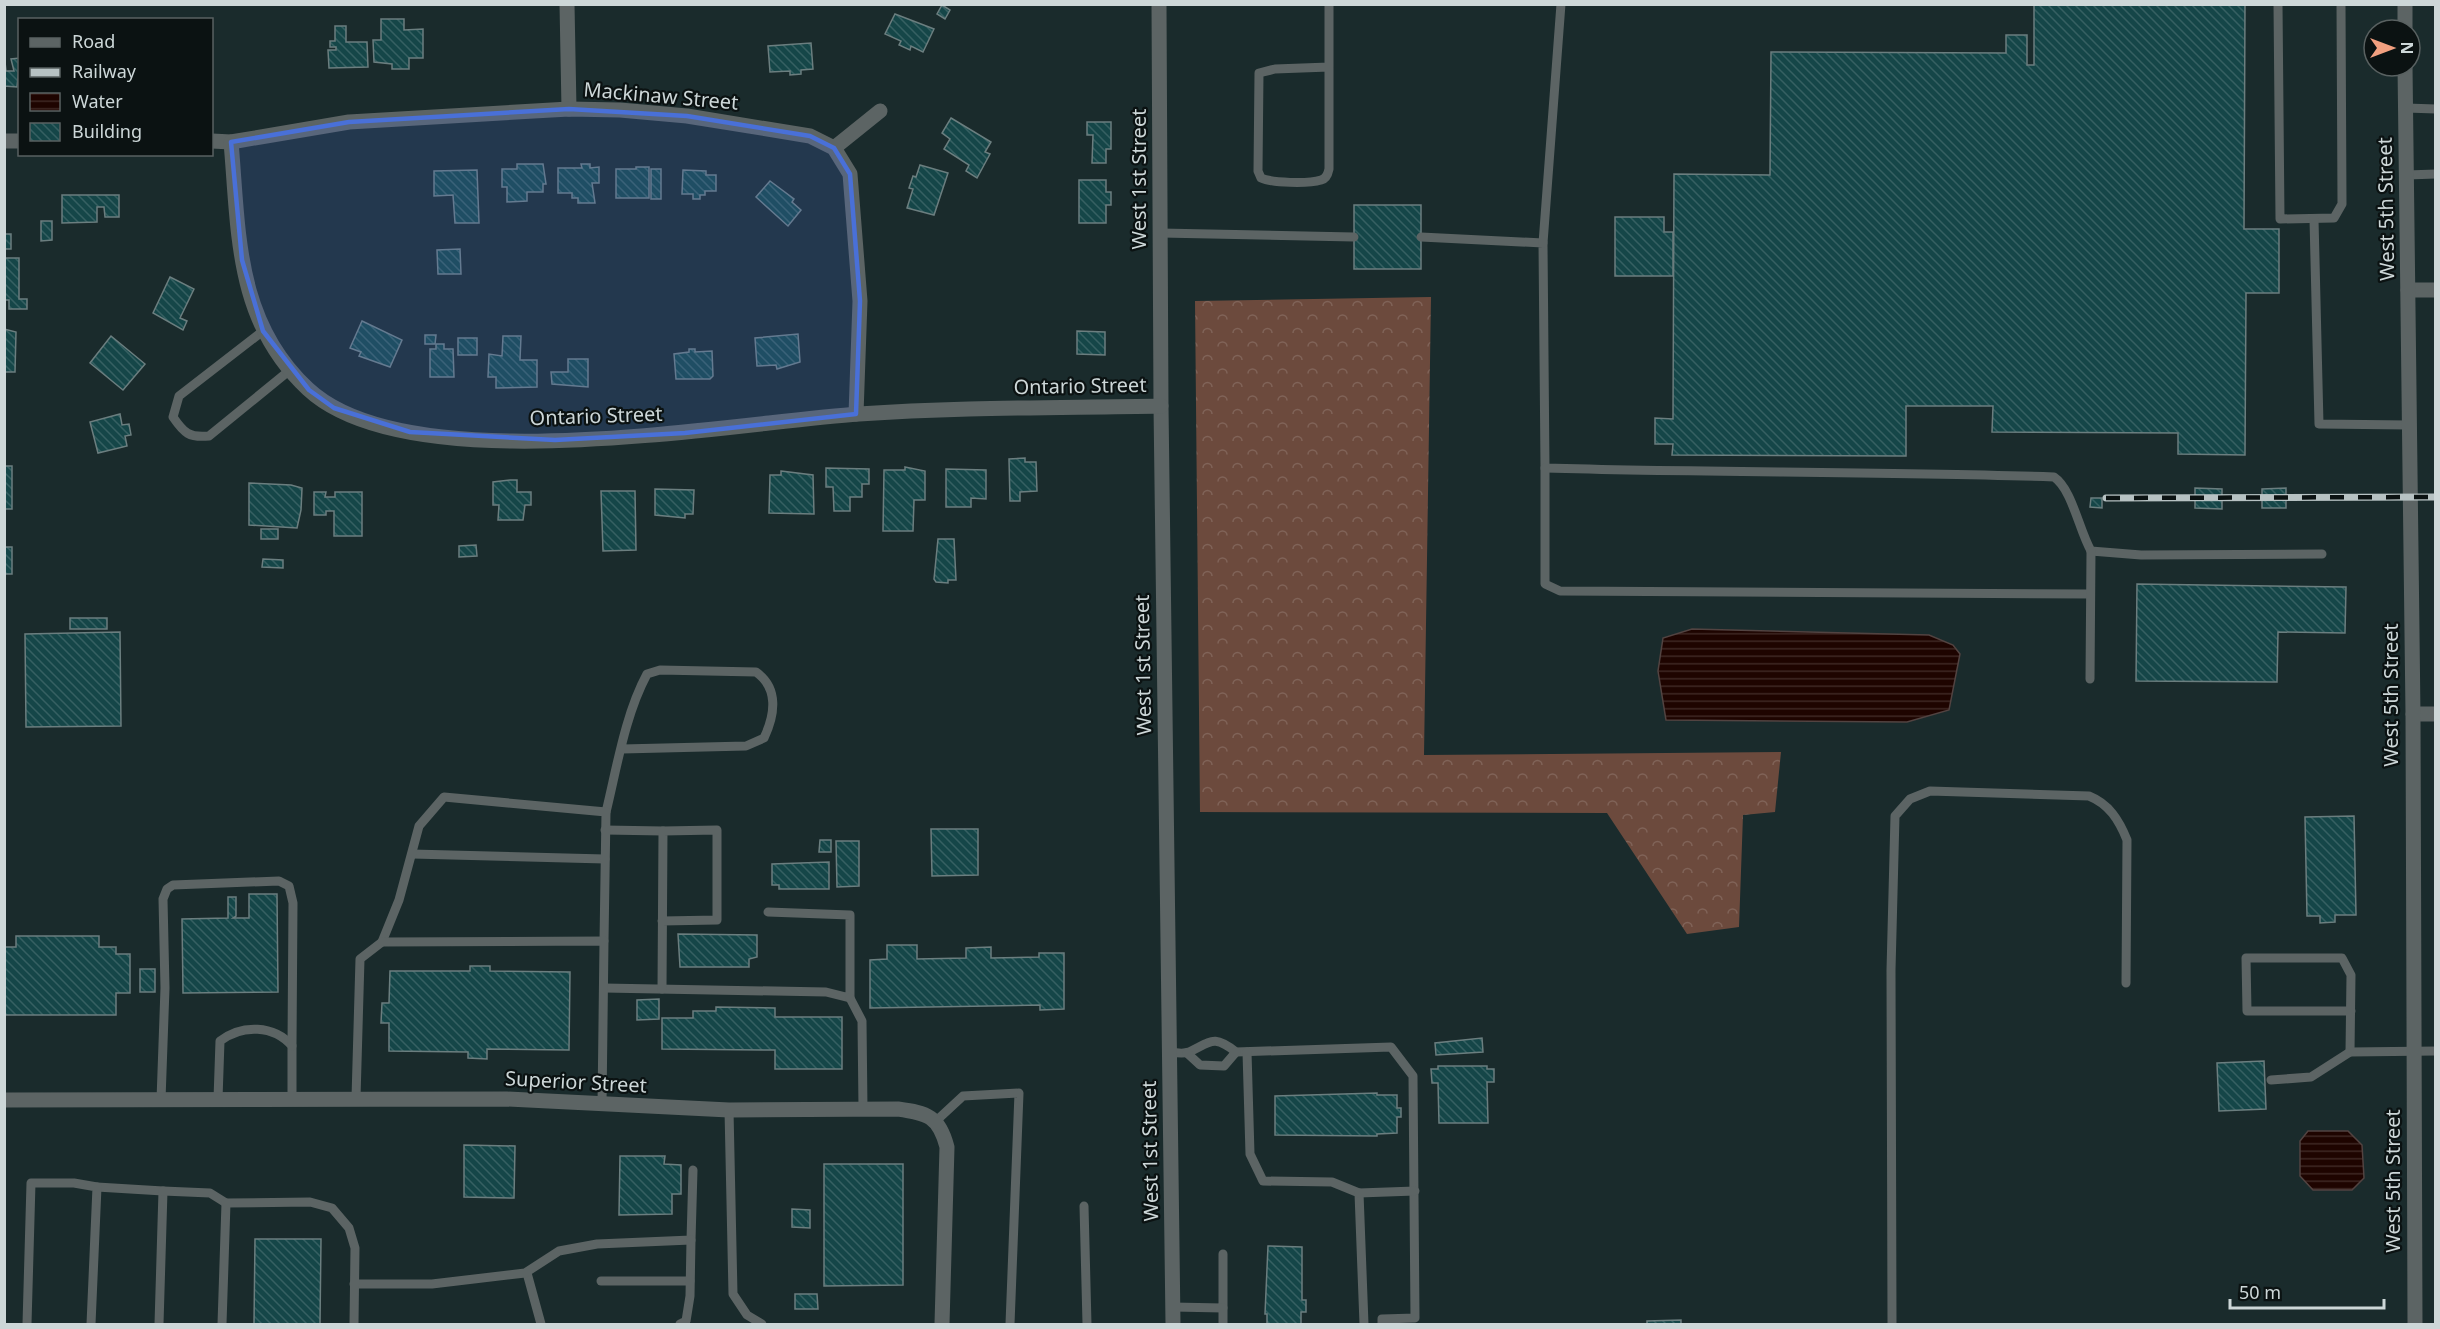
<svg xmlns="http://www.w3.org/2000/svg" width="2440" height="1329" font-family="'Noto Sans',sans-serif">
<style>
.forest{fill:url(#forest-crowns)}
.water{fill:url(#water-rules);stroke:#524341;stroke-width:1.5}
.building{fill:url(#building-back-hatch);stroke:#6b7e7f;stroke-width:1.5}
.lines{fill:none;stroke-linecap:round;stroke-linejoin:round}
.service{stroke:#5c6464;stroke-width:9}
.minor{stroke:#5c6464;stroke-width:15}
.tertiary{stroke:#5c6464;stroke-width:15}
.rail-casing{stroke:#b7c2c3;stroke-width:7}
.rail{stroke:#0b1212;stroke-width:4.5;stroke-dasharray:14;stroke-linecap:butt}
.marked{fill:#4970d8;fill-opacity:0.2;stroke:#4970d8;stroke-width:4.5;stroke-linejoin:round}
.labels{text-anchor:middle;stroke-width:4.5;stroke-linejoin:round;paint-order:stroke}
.street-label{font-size:20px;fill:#cdd7d8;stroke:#0b1212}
</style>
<defs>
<pattern id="forest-crowns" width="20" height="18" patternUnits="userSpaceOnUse" patternTransform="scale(1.5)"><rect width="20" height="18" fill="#6c4a3d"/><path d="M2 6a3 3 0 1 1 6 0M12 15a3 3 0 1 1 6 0" fill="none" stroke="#806358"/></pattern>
<pattern id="water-rules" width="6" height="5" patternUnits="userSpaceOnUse" patternTransform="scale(1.5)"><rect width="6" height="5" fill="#1e0400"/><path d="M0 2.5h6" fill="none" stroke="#3e2824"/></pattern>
<pattern id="building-back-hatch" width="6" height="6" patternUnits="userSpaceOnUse" patternTransform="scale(1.5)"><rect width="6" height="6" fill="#154648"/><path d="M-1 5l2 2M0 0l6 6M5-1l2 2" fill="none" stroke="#366062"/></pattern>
</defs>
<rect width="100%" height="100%" fill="#1a2b2c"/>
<!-- forest -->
<polygon class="forest" points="1431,297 1424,755 1781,752 1775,812 1743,815 1739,927 1687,934 1607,813 1200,812 1195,301"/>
<!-- water -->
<g class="water">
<polygon points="1692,629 1929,635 1953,645 1960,654 1949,710 1907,722 1666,720 1658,671 1663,638"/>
<polygon points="2308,1131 2348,1131 2362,1145 2364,1178 2352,1190 2313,1190 2300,1176 2300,1141"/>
</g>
<!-- building -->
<g class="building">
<polygon points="2034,4 2245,4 2244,229 2279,229 2279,293 2246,293 2245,455 2178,454 2178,433 1992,432 1993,406 1906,406 1906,456 1672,455 1673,444 1655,444 1655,418 1673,419 1674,174 1770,175 1771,52 2006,53 2006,35 2027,35 2027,65 2034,65"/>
<polygon points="942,5 950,10 945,19 937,14"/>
<polygon points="895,14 934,29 923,52 911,46 910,50 899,45 901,41 885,34"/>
<polygon points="381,19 404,19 404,30 423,29 423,58 409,58 409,69 392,69 392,64 374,62 373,40 381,40"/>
<polygon points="335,26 346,26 346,42 367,42 368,67 329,68 328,50 336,50 336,47 330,47 330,41 335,41"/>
<polygon points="811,43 813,69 801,70 801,74 790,75 790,71 770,72 768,46"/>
<polygon points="4,53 6,71 14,71 11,59 20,58 17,87 4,86"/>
<polygon points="951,118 991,142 985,152 990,154 977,178 966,171 969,165 944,149 950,139 942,133"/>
<polygon points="1087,122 1111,122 1111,149 1106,149 1106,163 1092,163 1093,135 1087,135"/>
<polygon points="517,164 543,164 546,184 543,184 543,192 527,192 527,201 507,202 507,187 502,187 502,169 517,169"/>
<polygon points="581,164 590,164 590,168 599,167 599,183 592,183 595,203 578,203 578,198 572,198 572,193 558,193 558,168 582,168"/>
<polygon points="920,165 948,173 934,215 907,208 913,189 909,188 913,176 916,177"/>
<polygon points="636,167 649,167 649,198 616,198 616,169 636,169"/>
<rect x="651" y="169" width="10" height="30"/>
<polygon points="477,170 479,223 455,223 453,195 434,196 434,171"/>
<polygon points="683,170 706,171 706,175 716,175 716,191 705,191 705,195 700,195 700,199 693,199 693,194 682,194"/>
<polygon points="1079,180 1106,180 1106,192 1111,192 1111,205 1106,205 1106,223 1079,223"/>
<polygon points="770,181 794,199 792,202 801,210 788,226 756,197"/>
<polygon points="62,195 119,195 119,217 105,217 104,207 97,207 97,222 62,223"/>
<rect x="1354" y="205" width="67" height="64"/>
<polygon points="1615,217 1664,217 1664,232 1673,232 1673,276 1615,276"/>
<polygon points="41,221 52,221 52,240 41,241"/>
<rect x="4" y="234" width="7" height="15"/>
<polygon points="460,249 461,274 438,274 437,250"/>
<polygon points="4,258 19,258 19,299 27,299 27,309 9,309 9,300 4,300"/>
<polygon points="170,277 194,289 180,318 187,321 183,330 153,313"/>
<polygon points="362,321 402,340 390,367 359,356 361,352 350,348"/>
<polygon points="4,329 16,332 15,372 4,372"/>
<polygon points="1077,331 1105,332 1105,355 1077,354"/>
<polygon points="798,334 800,362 777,369 776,365 757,366 755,338"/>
<polygon points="425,335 436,335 435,344 425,344"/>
<polygon points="111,336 145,364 123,390 90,363"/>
<polygon points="503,336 521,336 520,360 537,360 537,387 496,388 496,377 488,377 489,354 502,356"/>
<rect x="458" y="338" width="19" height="17"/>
<polygon points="436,344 444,344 444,349 453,349 454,377 430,377 430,349 436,349"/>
<polygon points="689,349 695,349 695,352 712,351 713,376 710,379 676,379 674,354 689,352"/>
<polygon points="568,359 588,359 588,387 552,384 551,372 568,372"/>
<polygon points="120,414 122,425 129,424 131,435 125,436 127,446 98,453 90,422"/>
<polygon points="1025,458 1025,462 1036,462 1037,491 1020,492 1020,501 1010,501 1009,459"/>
<rect x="4" y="466" width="8" height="43"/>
<polygon points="905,467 925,471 925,500 914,500 913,531 883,531 884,470 905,470"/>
<polygon points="826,468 869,469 869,484 862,484 862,497 850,497 850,511 834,511 833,487 826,487"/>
<polygon points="946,469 986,470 986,499 971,498 971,507 946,507"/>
<polygon points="781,471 813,475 814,514 769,513 770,475 781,475"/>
<polygon points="510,480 517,480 517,492 531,492 531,505 525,505 523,520 498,520 499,505 493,505 493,482"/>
<polygon points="249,483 291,485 302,488 301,510 297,528 249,525"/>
<polygon points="2195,488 2222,489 2222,509 2195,508"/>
<polygon points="2286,488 2286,508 2262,508 2262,489"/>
<polygon points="655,489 694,490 693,514 685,514 685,518 655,515"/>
<polygon points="601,491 635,491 636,550 603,551"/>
<polygon points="314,492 326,492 325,497 335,497 335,492 362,492 362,536 334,536 334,511 326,511 326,515 314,515"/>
<polygon points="2091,498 2102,498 2102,508 2090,507"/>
<rect x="261" y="529" width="17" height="10"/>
<polygon points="938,539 954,539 956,580 948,580 948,583 936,582 934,579"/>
<polygon points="476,545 477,556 459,557 459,546"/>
<rect x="4" y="547" width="8" height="27"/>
<polygon points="263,559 283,560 283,568 262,567"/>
<polygon points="2137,584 2346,587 2345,633 2278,632 2277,682 2136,681"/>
<rect x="70" y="618" width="37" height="11"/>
<polygon points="120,632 121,726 26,727 25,634"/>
<polygon points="2354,816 2356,915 2335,915 2335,922 2320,923 2320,916 2307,916 2305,817"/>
<polygon points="931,829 978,829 978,875 932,876"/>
<polygon points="820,840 831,840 831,852 819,852"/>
<polygon points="836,841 859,841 859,886 837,887"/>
<polygon points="829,862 829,889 779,889 779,885 772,885 772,864"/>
<polygon points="249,894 277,894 278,992 183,993 182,919 228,918 228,897 236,897 236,916 233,918 249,918"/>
<polygon points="678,934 757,935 757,957 749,959 749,967 680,967"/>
<polygon points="16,936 99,936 99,947 116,947 116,954 130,954 130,993 116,993 116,1015 4,1015 4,947 16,947"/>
<polygon points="887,945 917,945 917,959 966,958 966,948 991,947 991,958 1039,957 1039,953 1064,953 1064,1009 1040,1010 1040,1005 870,1008 870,960 887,959"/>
<polygon points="470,966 490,966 490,971 570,972 569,1050 487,1049 487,1059 468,1058 468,1052 389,1051 389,1023 381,1023 382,1003 389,1003 390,971 470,971"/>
<rect x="140" y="969" width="15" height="23"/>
<polygon points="659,999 659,1019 637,1020 637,1000"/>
<polygon points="716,1007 775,1008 775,1017 842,1017 842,1069 775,1069 775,1050 662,1049 662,1018 693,1018 693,1011 716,1011"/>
<polygon points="1482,1038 1483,1052 1436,1055 1435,1043"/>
<polygon points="2264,1061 2266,1109 2219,1111 2217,1063"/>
<polygon points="1438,1066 1487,1066 1487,1069 1494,1069 1494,1082 1487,1082 1488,1123 1439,1123 1438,1083 1432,1083 1431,1069 1438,1069"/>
<polygon points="1377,1093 1377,1095 1397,1095 1397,1108 1401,1108 1401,1117 1397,1117 1397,1133 1377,1134 1377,1136 1275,1135 1275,1096"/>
<polygon points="464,1145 515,1146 514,1198 464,1197"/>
<polygon points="620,1156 665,1156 664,1164 681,1165 681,1194 672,1194 672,1214 619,1215"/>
<polygon points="824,1164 903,1164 903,1285 824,1286"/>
<polygon points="792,1209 810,1210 810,1228 792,1227"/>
<polygon points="255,1239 321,1239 320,1324 254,1324"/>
<polygon points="1268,1246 1302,1247 1302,1300 1306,1300 1306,1312 1301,1312 1301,1324 1267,1324 1267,1314 1265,1314"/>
<polygon points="795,1294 817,1294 818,1309 795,1309"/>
<polygon points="1681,1320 1681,1324 1647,1324 1647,1321"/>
</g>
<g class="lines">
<!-- service -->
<g class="service">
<polyline points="2278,4 2280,219 2334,218 2342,204 2341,4"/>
<path d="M1329 67 1275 69 1259 73 1258 171 1261 178C1272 183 1308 184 1321 180 1326 179 1328 174 1329 169V4"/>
<polyline points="2406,108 2436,109"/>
<polyline points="2407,175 2436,174"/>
<polyline points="2314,219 2319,424 2409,425"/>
<polyline points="1161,233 1354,237"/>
<path d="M1421 237 1543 243 1545 468C1714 473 1884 471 2054 477 2072 489 2079 530 2091 551L2141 555 2322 554"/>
<polyline points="1543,243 1561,4"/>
<path d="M263 331 179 396 173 417C184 433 189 438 209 436L290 370"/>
<polyline points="1545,468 1545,584 1560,591 2090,594"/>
<polyline points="2090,679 2091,551"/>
<path d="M606 812C617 767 625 715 647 674L660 670 756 672C779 688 775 715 764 738L746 746 622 749"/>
<polyline points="605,830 663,831"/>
<polyline points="412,854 605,859"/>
<polyline points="382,942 399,900 419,826 444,797 606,812 604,941"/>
<polyline points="604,988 826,992 850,998 850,915 768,912"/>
<polyline points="662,989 663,831 717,830 717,920 662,921"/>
<polyline points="850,998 862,1021 863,1109"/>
<path d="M1170 1052C1176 1053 1184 1054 1189 1052 1211 1042 1213 1034 1236 1052L1391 1047 1413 1076 1415 1318 1382 1319V1324"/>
<polyline points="1247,1052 1250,1154 1263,1181 1332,1182 1359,1193 1364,1324"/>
<polyline points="2350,1052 2351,975 2342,958 2246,958 2247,1011 2351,1011"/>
<polyline points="1187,1053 1200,1065 1224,1066 1236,1052"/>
<polyline points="2271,1080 2311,1077 2350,1052 2436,1051"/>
<polyline points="356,1098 360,959 382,942 604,941 602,1105"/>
<path d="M218 1099 220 1041C242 1024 274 1025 292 1046V1099"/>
<polyline points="161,1100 165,988 163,899 167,889 173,885 279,881 289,886 293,903 292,1046"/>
<polyline points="729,1110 733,1294 747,1315 762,1324"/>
<polyline points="936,1121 963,1096 1019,1093 1010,1324"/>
<polyline points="97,1187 163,1191 159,1324"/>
<polyline points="163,1191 210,1193 226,1203"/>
<polyline points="1359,1193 1415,1191"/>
<polyline points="1084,1206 1087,1324"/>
<polyline points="527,1273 541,1324"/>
<polyline points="601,1281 690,1281"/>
<polyline points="354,1284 432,1284 525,1273 559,1251 597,1244 691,1240 693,1170"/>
<polyline points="1173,1307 1223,1308 1223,1254"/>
<polyline points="1223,1308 1223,1324"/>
<polyline points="27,1324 31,1183 74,1183 97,1187 91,1324"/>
<polyline points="222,1324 226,1203 310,1202 332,1208 349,1228 355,1248 354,1324"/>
<polyline points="680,1324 686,1321 690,1296 691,1240"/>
<path d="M1892 1324 1891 970 1895 816 1910 799 1930 791 2089 796C2109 804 2119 820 2127 840L2126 983"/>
</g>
<!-- minor -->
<g class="minor">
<polyline points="567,4 569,109"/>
<polyline points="1159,4 1161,406 1173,1324"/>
<polyline points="4,141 20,141"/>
<polyline points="212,141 231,142 349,122 569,109 620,110 687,116 810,136 834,148 850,174 860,301 856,414"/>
<path d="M231 142C239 233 235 321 308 389 409 483 729 423 859 414 960 407 1060 408 1161 406"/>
<polyline points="834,148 880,111"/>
<polyline points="2408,290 2436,290"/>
<polyline points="2413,714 2436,714"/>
<path d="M4 1100 507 1099 729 1110 898 1109C927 1113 939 1116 947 1147L942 1324"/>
</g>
<!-- tertiary -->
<g class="tertiary">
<polyline points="2405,4 2405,30"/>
<polyline points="2405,66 2413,714 2415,1324"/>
</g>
<!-- rail casing -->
<g class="rail-casing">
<polyline id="rail" points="2106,498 2436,497"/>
</g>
<!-- rail -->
<use href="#rail" class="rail"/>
</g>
<!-- marked area -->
<path class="marked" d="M569 109 687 116 810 136 834 148 850 174 860 301 856 414 685 433 555 440 410 432 334 408 309 390 263 331 242 260 231 142 349 122Z"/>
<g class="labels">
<!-- street labels -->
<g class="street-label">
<text transform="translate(661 96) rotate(5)" y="7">Mackinaw Street</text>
<text transform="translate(1139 179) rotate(-90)" y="7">West 1st Street</text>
<text transform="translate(2386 209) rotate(-91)" y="7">West 5th Street</text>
<text transform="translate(1080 386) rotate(-1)" y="7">Ontario Street</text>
<text transform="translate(596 416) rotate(-2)" y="7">Ontario Street</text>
<text transform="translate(1143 665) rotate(-91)" y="7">West 1st Street</text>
<text transform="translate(2391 695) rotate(-90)" y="7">West 5th Street</text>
<text transform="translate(576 1082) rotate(3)" y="7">Superior Street</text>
<text transform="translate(1150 1151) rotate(-91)" y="7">West 1st Street</text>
<text transform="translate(2393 1181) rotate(-90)" y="7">West 5th Street</text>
</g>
</g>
<!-- border -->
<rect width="2440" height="1329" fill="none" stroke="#cdd7d8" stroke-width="12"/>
<!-- legend -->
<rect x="18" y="18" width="195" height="138" fill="#0b1212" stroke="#596161" stroke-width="1.5"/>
<rect x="30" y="38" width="30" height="9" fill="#5c6464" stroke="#596161" stroke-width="1.5"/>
<text x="72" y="48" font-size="18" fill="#cdd7d8">Road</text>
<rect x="30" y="68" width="30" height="9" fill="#b7c2c3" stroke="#596161" stroke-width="1.5"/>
<text x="72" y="78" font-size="18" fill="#cdd7d8">Railway</text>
<rect x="30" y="93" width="30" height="18" fill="url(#water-rules)" stroke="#596161" stroke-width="1.5"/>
<text x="72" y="108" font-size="18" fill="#cdd7d8">Water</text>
<rect x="30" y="123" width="30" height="18" fill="url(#building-back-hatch)" stroke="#596161" stroke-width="1.5"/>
<text x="72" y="138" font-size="18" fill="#cdd7d8">Building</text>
<!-- north arrow -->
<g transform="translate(2392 48) rotate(90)"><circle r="28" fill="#0b1212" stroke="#596161" stroke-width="1.5"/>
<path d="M0-4.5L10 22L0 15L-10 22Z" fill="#f2a080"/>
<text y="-9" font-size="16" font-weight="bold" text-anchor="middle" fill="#cdd7d8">N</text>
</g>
<!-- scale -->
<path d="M2230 1299v9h154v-9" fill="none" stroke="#cdd7d8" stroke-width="3"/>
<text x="2239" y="1299" font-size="18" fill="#cdd7d8" stroke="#0b1212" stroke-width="4.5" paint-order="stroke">50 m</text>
</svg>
